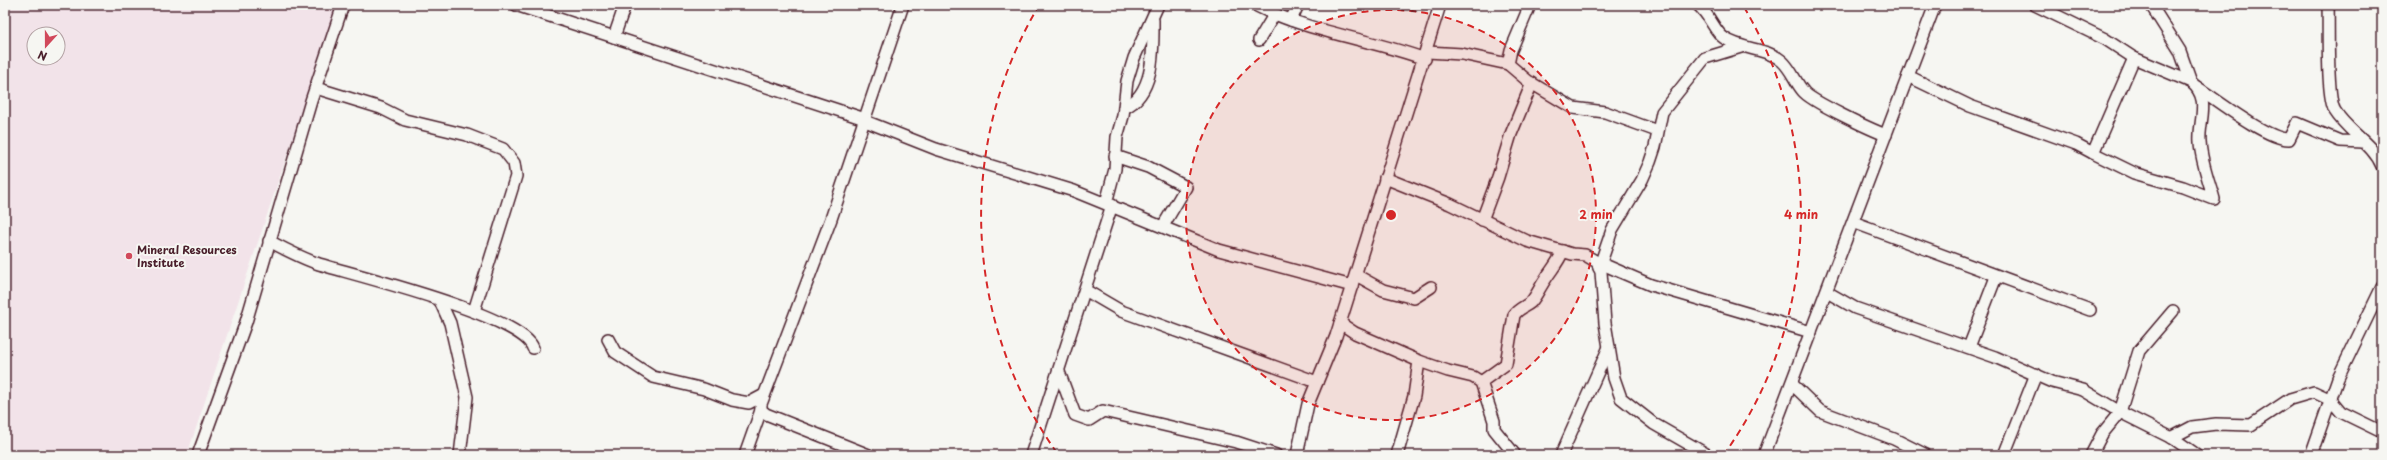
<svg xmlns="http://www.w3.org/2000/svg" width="2387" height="460" font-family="'Playpen Sans',sans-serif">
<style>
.built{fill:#f2e3e9;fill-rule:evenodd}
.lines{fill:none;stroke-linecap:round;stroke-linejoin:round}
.minor-casing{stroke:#4a1f2b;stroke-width:14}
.minor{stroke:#f6f6f2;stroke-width:11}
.ring{fill:none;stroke:#d62828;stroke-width:2;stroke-dasharray:7 5}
.poi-dot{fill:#d1495b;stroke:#f6f6f2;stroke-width:1.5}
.labels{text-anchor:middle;stroke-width:4;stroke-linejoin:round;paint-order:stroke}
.poi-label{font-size:11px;font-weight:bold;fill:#4a1f2b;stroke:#f6f6f2;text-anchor:start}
.centre{fill:#d62828;stroke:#f6f6f2;stroke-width:2}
.ring-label{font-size:12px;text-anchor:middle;font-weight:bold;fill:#d62828;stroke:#f6f6f2;stroke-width:4;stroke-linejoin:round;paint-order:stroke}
</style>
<rect width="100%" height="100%" fill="#f6f6f2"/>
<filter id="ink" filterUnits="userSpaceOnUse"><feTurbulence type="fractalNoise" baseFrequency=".025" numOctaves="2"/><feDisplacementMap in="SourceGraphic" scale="8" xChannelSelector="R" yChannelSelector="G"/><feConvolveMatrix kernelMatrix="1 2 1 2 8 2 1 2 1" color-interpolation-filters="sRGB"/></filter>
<g filter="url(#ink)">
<!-- built -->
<path class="built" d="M5 5H337L187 455H5ZM34 34H58V58H34Z"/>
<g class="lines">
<!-- minor casing -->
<g class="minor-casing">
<g id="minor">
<polyline points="516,5 865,119"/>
<path d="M1255 5C1308 32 1370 39 1425 59"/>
<polyline points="1530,5 1511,50 1508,64 1528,81 1573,108 1605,112 1657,131"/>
<path d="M1698 5C1710 15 1714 31 1724 38 1742 50 1767 48 1782 61 1792 70 1795 82 1803 91 1810 101 1872 130 1886 135"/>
<path d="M2035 5 2105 39 2134 58 2191 82C2212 99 2198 121 2200 142 2201 161 2209 181 2214 199L2183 187 2134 173 2093 153"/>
<polyline points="2151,5 2180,51 2191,82"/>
<path d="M2328 5C2329 27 2326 97 2335 111 2348 132 2373 144 2382 166"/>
<polyline points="1291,20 1298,5"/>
<polyline points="614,37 625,5"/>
<polyline points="1259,40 1274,15"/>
<polyline points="1427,52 1462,54 1508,64"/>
<polyline points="1908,76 1970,106 2076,144 2093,153 2134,58"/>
<path d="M2197 87C2215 99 2268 140 2289 139L2297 123 2340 141 2363 142"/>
<polyline points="316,88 381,108 405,120 467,135 503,149 514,163 516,176 474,311"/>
<path d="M1124 108C1155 94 1153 50 1153 20"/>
<polyline points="865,121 936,149 1074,191 1219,250 1352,286"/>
<polyline points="1115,156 1148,167 1186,187 1163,226"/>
<polyline points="1385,178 1450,204 1527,241 1572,254 1585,255 1597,262 1601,272 1605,323 1614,378 1621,398 1654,424 1708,455"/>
<polyline points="1106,203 1115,169 1117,137 1123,116 1127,81 1134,58 1158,5"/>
<polyline points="1482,220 1498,177 1511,134 1532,83"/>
<polyline points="1853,222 2090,310"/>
<path d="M269 241C286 250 301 258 319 264 355 275 523 316 533 348"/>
<polyline points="1600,263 1651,285 1811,332"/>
<polyline points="1599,268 1612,230 1642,180 1650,162 1655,147 1662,112 1705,58 1741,47"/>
<polyline points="1356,275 1383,290 1414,298 1431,287"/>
<polyline points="1085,290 1121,311 1317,382"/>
<polyline points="1827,292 1855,308 1995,357 2052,382 2083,390 2120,412 2174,439 2197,455"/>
<polyline points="440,301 450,323 467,397 460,455"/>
<polyline points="1340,323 1355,333 1419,361 1448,371 1473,377 1481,382 1494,421 1494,429 1515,455"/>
<polyline points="608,339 615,352 653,377 704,389 732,400 749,403 764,395"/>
<polyline points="1969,347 1996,277"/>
<polyline points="1059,372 1075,415 1089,420 1103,411 1236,442 1276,455"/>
<path d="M1481 382 1506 364 1514 315C1519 308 1525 307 1531 302 1537 295 1540 287 1545 280 1551 270 1558 263 1563 251"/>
<polyline points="1792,384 1820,411 1894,439 1926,455"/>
<polyline points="2171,438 2192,427 2216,424 2251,425 2290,399 2314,392 2331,400 2341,412 2382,432"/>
<polyline points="198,455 246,322 311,101 343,5"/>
<polyline points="745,455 761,410"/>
<polyline points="869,455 766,414 761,410 761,404 831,219 903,5"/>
<polyline points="1031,455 1112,205"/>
<polyline points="1297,455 1308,404 1336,336 1440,5"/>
<polyline points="1397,455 1414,396 1419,361"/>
<polyline points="1561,455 1609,347"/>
<polyline points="1764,455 1935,5"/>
<polyline points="2004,455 2036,374"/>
<polyline points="2091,455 2102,434 2120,412 2139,351 2173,311"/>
<polyline points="2311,455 2338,378 2382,287"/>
</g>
</g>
<!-- minor -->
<use href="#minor" class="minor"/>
</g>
</g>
<!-- distance rings -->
<circle cx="1391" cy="215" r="205" fill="#d62828" fill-opacity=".12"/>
<g class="ring">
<circle cx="1391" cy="215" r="205"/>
<path d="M1057 453A410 410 0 0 1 1038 7M1744 7A410 410 0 0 1 1725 453"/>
</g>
<!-- markers -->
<circle class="poi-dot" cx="129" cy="256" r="4"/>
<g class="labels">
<!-- poi labels -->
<g class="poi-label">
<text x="137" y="254">Mineral Resources<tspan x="137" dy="13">Institute</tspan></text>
</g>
</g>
<circle cx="1391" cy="215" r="6" class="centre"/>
<g class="ring-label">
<text x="1596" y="219">2 min</text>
<text x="1801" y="219">4 min</text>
</g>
<!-- margin -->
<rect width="2387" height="460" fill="none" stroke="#f6f6f2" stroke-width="20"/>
<rect x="10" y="10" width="2367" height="440" fill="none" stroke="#4a1f2b" stroke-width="1.5" filter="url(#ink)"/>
<!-- north arrow -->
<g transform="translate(46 46) rotate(201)"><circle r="19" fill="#f6f6f2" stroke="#b1a0a2"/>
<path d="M0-3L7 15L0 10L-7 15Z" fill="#d1495b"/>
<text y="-6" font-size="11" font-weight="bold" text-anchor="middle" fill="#4a1f2b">N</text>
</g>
</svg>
